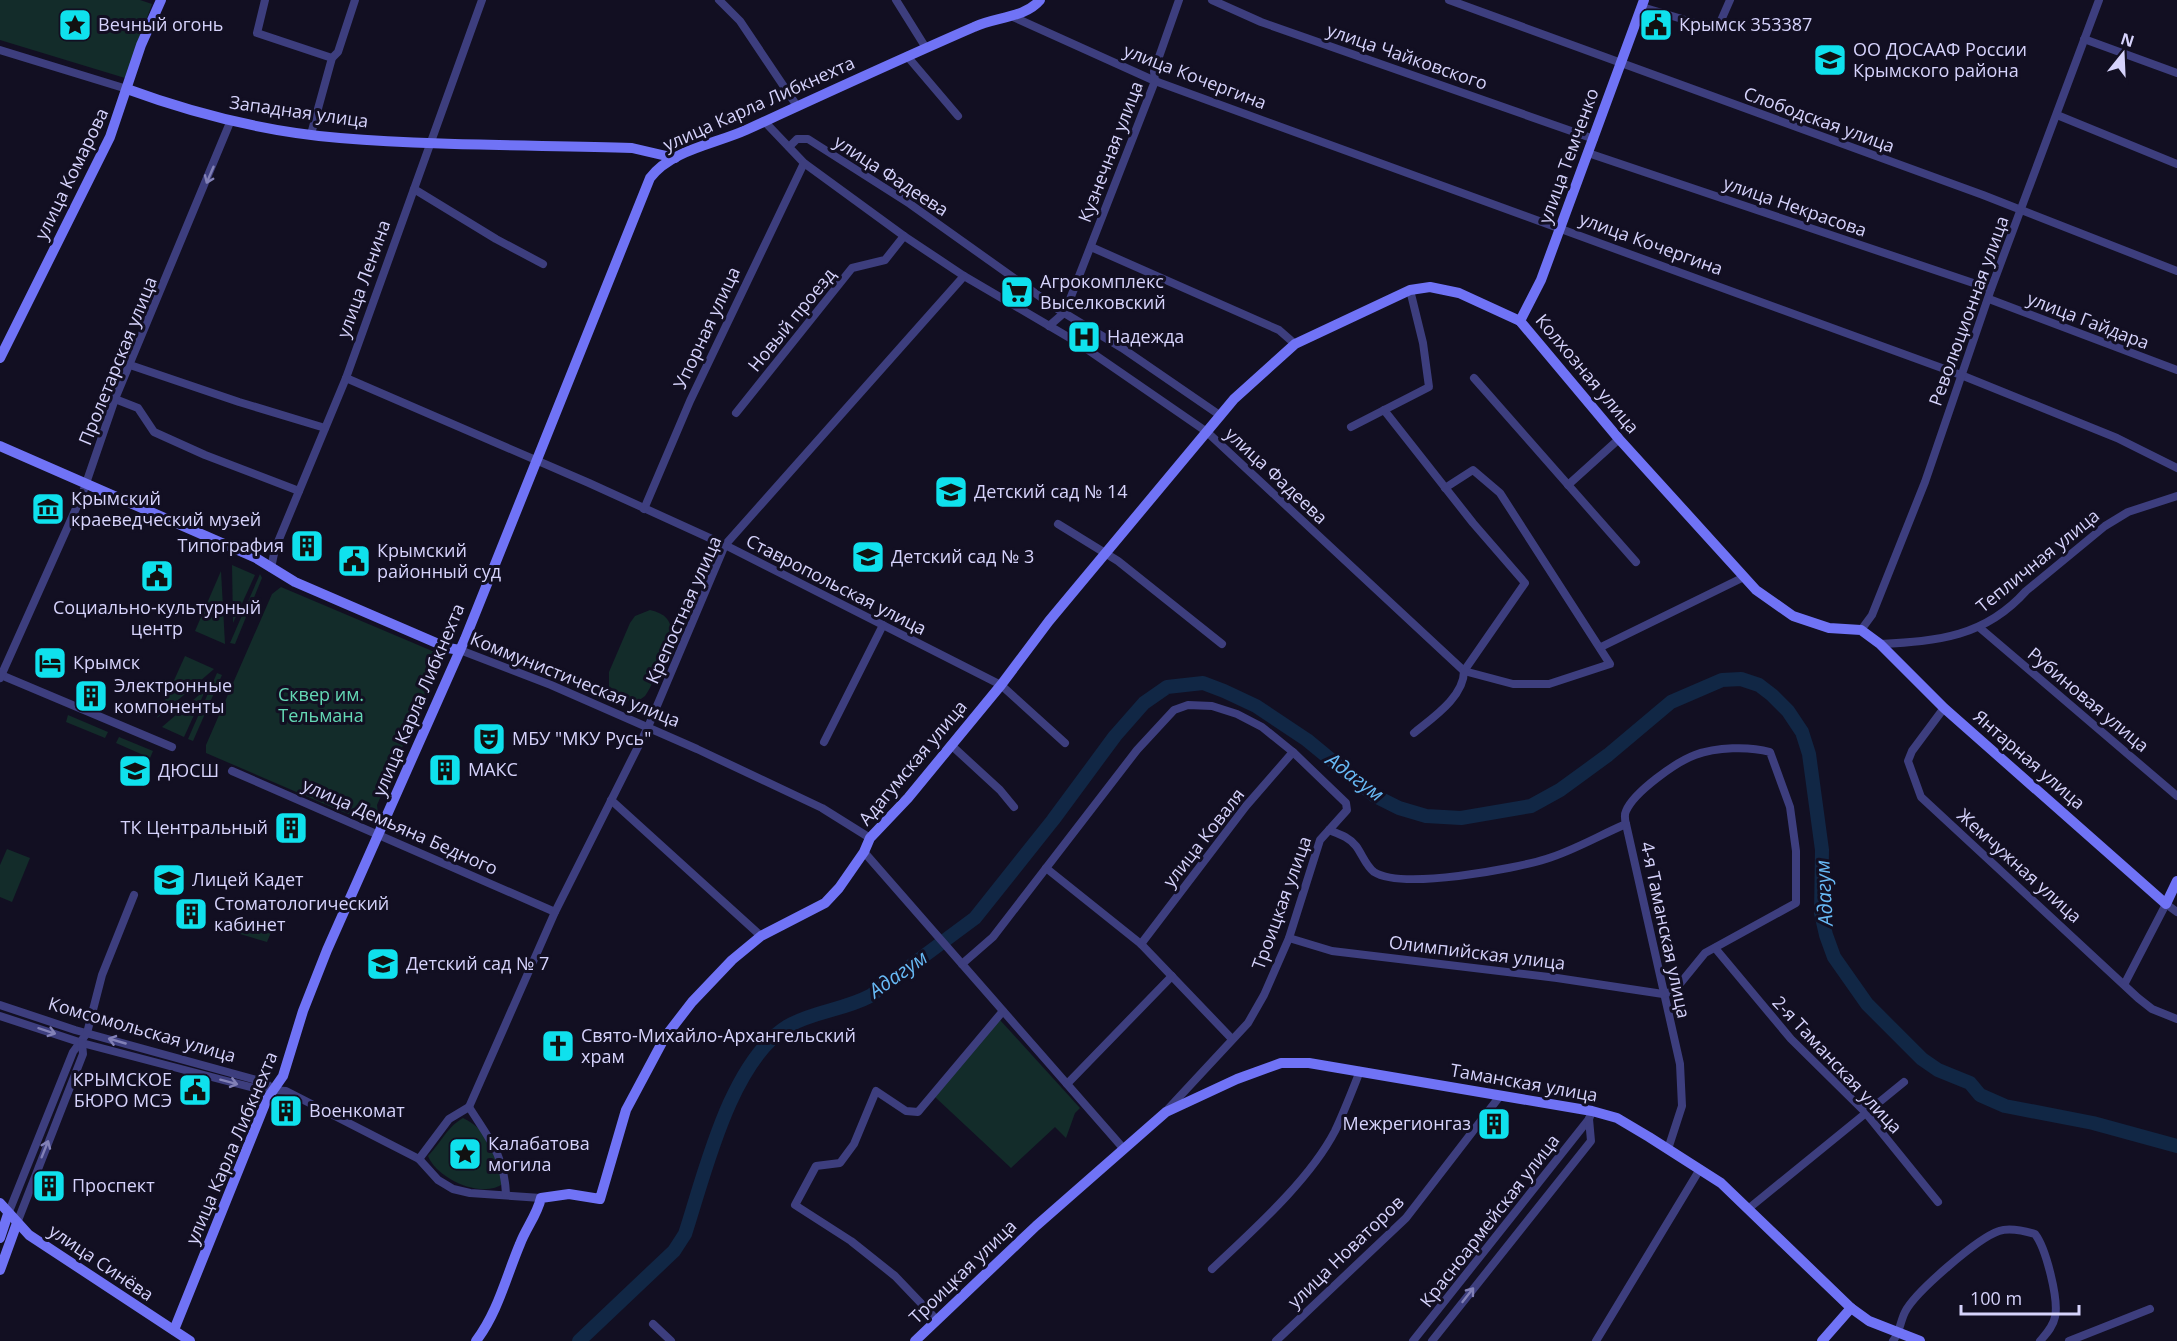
<svg xmlns="http://www.w3.org/2000/svg" width="2177" height="1341" font-family="'Open Sans',sans-serif">
<style>
.green{fill:#132c2a}
.lines{fill:none;stroke-linecap:round;stroke-linejoin:round}
.river{stroke:#112745;stroke-width:14}
.street{stroke:#3d3e7e;stroke-width:8}
.secondary{stroke:#7073f6;stroke-width:10}
.oneway{stroke:#8281b7}
.labels{text-anchor:middle;stroke-width:6;stroke-linejoin:round;paint-order:stroke}
.poi-label{font-size:18px;fill:#d6d3fc;stroke:#120f22;text-anchor:start}
.street-label{font-size:18px;fill:#d6d3fc;stroke:#120f22}
.park-label{font-size:18px;fill:#64d8b5;stroke:#120f22}
.water-label{font-size:20px;font-style:italic;fill:#68baf6;stroke:#120f22}
</style>
<rect width="100%" height="100%" fill="#120f22"/>
<!-- green -->
<g class="green">
<polygon points="0,0 140,0 152,4 125,78 0,40"/>
<polygon points="232,565 255,575 233,623"/>
<polygon points="221,571 225,644 195,631"/>
<polygon points="260,574 262,578 235,644 230,643"/>
<polygon points="281,587 437,653 441,658 377,805 378,813 371,821 343,812 206,753 206,745 272,594"/>
<path d="M650 610C682 617 670 641 661 662 656 674 652 686 645 696L638 701 621 700 609 688V672L630 623 635 616Z"/>
<polygon points="185,656 214,669 157,718"/>
<polygon points="217,673 222,675 193,741 188,739"/>
<polygon points="206,689 184,737 162,727"/>
<polygon points="68,715 108,732 105,738 66,722"/>
<polygon points="119,737 153,751 150,758 116,743"/>
<polygon points="7,849 30,858 12,902 0,897 0,865"/>
<polygon points="245,920 272,930 267,942 240,934"/>
<polygon points="1000,1020 1080,1108 1075,1113 1066,1138 1055,1127 1011,1168 935,1097"/>
<path d="M463 1118C492 1133 495 1153 504 1183 483 1200 437 1179 428 1156 441 1143 446 1128 463 1118Z"/>
</g>
<g class="lines">
<!-- river -->
<path class="river" d="M579 1341 674 1251 685 1234C705 1173 730 1062 788 1026 814 1011 844 1010 870 996L975 918 1053 820 1115 736 1144 703 1167 687 1203 683 1224 691 1256 706 1307 740 1375 796 1399 808 1426 816 1461 818 1531 806 1560 790 1608 755 1671 702 1722 680 1741 679 1759 685 1772 695 1788 711 1802 732 1809 754 1822 850 1821 913 1826 935 1834 957 1867 1004 1922 1059 1938 1070 1970 1083 1980 1095 2005 1106 2093 1123 2177 1146"/>
<!-- street -->
<g class="street">
<polyline points="265,0 257,33 332,58"/>
<polyline points="719,0 740,21 797,106"/>
<polyline points="896,0 926,48"/>
<polyline points="1212,0 1261,22 1594,139"/>
<polyline points="1449,0 1983,195 2177,271"/>
<polyline points="1642,7 1712,28 1719,25 1730,0"/>
<polyline points="1011,16 1155,81 1961,375 2117,438 2177,468"/>
<polyline points="2084,39 2177,73"/>
<polyline points="0,50 127,89"/>
<polyline points="907,56 958,116"/>
<polyline points="2057,115 2177,164"/>
<polyline points="764,121 804,163 904,236 964,276 1075,341 1207,432 1464,671 1513,684 1549,684 1610,664 1500,493 1473,470 1445,488"/>
<polyline points="311,134 332,58 338,52 355,0"/>
<polyline points="789,147 797,139 808,139 910,204 1056,308 1122,348 1221,416"/>
<polyline points="1588,153 1991,289"/>
<polyline points="414,189 496,239 543,264"/>
<polyline points="1091,247 1279,330 1295,344"/>
<polyline points="1989,299 2177,370"/>
<polyline points="1065,312 1155,81 1154,71 1179,0"/>
<polyline points="1049,326 1065,312"/>
<polyline points="130,365 239,402 325,428"/>
<polyline points="346,378 589,483 725,545 804,585 1001,685 1065,743"/>
<polyline points="1474,378 1636,562"/>
<polyline points="115,399 138,408 154,432 205,455 299,491"/>
<path d="M1384 410 1473 523 1525 583 1464 671C1464 697 1432 718 1414 733"/>
<polyline points="736,413 852,268 885,260 904,236"/>
<polyline points="1351,427 1429,387 1423,343 1410,290"/>
<polyline points="1568,485 1619,439"/>
<polyline points="644,509 690,401 804,163"/>
<polyline points="1058,524 1118,561 1222,644"/>
<polyline points="271,568 275,549 346,378 482,0"/>
<polyline points="1980,628 2177,796"/>
<polyline points="1861,630 1872,615 1925,482 1991,289 2099,0"/>
<path d="M1880 644C1938 641 1985 637 2026 591L2105 526 2128 512 2177 496"/>
<polyline points="1601,647 1744,577"/>
<polyline points="460,650 551,685 697,749 822,808 870,838"/>
<polyline points="1,675 172,747"/>
<polyline points="0,678 82,495 115,399 231,120"/>
<polyline points="1944,708 1912,751 1908,761 1921,797 2138,998 2152,1009 2177,1019"/>
<polyline points="824,742 883,625"/>
<polyline points="951,745 1000,790 1014,807"/>
<polyline points="232,771 555,912"/>
<polyline points="611,800 761,936"/>
<path d="M1329 830C1339 834 1349 837 1356 846 1362 854 1366 866 1374 872 1402 890 1514 869 1546 859 1573 851 1600 835 1626 824L1680 1064 1682 1106 1668 1149"/>
<polyline points="864,852 1123,1148"/>
<polyline points="1046,868 1141,944 1232,1039"/>
<path d="M1289 938 1332 951 1557 978 1663 994 1674 991 1705 953 1796 903V851L1790 807 1770 752C1749 746 1716 747 1695 755 1676 762 1634 792 1626 811 1624 815 1625 820 1626 824"/>
<polyline points="1141,944 1246,806 1293,752"/>
<polyline points="1715,948 1791,1039 1865,1112 1938,1202"/>
<polyline points="962,964 993,937 1137,750 1174,710 1188,705 1212,706 1237,714 1262,727 1293,752 1346,803 1347,810 1320,840 1289,938 1264,995 1248,1023 1168,1109"/>
<polyline points="2125,983 2166,904 2177,912"/>
<polyline points="0,1005 75,1030 264,1082 273,1089"/>
<polyline points="0,1016 82,1043 223,1080 258,1089 286,1091 419,1159 438,1180 453,1189 470,1193 541,1198"/>
<polyline points="1067,1084 1172,976"/>
<path d="M469 1107C489 1139 504 1154 506 1194"/>
<polyline points="419,1159 449,1119 469,1107 555,912 648,727 725,545 964,276"/>
<polyline points="1748,1209 1904,1082"/>
<polyline points="8,1214 73,1052 87,1033 102,975 134,895"/>
<polyline points="17,1223 83,1054 82,1043"/>
<path d="M1212 1269C1252 1231 1309 1181 1335 1131 1344 1112 1352 1091 1360 1071"/>
<polyline points="937,1320 895,1276 851,1241 795,1205 816,1166 840,1163 854,1144 876,1091 906,1111 918,1112 1003,1011"/>
<polyline points="653,1324 671,1341"/>
<polyline points="1276,1341 1406,1218 1500,1096"/>
<polyline points="1413,1341 1589,1119 1592,1111"/>
<polyline points="1432,1341 1591,1141 1589,1119"/>
<polyline points="1596,1341 1700,1169"/>
<path d="M1893 1341C1900 1332 1900 1322 1905 1312 1915 1292 1978 1238 1999 1231 2010 1227 2025 1231 2035 1234 2046 1248 2059 1300 2055 1317 2053 1327 2046 1334 2040 1341"/>
<polyline points="2069,1341 2150,1309"/>
</g>
<!-- secondary -->
<g class="secondary">
<path d="M127 89C195 114 268 132 340 138 437 146 535 145 632 148L675 158"/>
<polyline points="1520,321 1541,280 1644,0"/>
<polyline points="0,358 110,137 141,45 161,0"/>
<polyline points="0,446 256,558 295,582 448,648 460,650"/>
<polyline points="0,1203 29,1235 190,1341"/>
<polyline points="0,1238 8,1214"/>
<polyline points="0,1270 17,1223"/>
<path d="M174 1330 267 1099 283 1076 303 1011 327 950 465 639 650 178C671 150 715 144 746 130 822 95 898 60 974 27 995 17 1025 18 1040 0"/>
<path d="M476 1341C498 1312 506 1277 520 1244 526 1228 537 1215 541 1198L569 1194 600 1199 626 1110 665 1037 692 1002 732 960 761 936 825 903 839 888 864 852 870 838 908 798 1001 685 1049 621 1234 399 1295 344 1410 290 1430 287 1459 293 1520 321 1619 439 1756 590 1793 616 1829 628 1861 630 1880 644 1944 708 2166 904 2177 881"/>
<polyline points="915,1341 1036,1226 1166,1112 1237,1079 1281,1063 1309,1063 1592,1111 1617,1118 1649,1137 1721,1183 1851,1308 1869,1321 1920,1341"/>
<polyline points="1822,1341 1851,1308"/>
</g>
</g>
<!-- one-way arrows -->
<defs><path id="oneway-shaft" d="M-6 0H5M1.5-3L5.5 0L1.5 3" fill="none" stroke-width="1.6" stroke-linecap="round" stroke-linejoin="round" transform="scale(1.5)"/></defs>
<g class="oneway">
<use href="#oneway-shaft" transform="translate(210 175) rotate(113)"/>
<use href="#oneway-shaft" transform="translate(47 1031) rotate(18)"/>
<use href="#oneway-shaft" transform="translate(117 1041) rotate(-164)"/>
<use href="#oneway-shaft" transform="translate(229 1082) rotate(15)"/>
<use href="#oneway-shaft" transform="translate(45 1149) rotate(-68)"/>
<use href="#oneway-shaft" transform="translate(1468 1295) rotate(-52)"/>
</g>
<!-- icons -->
<defs>
<g id="sight-square" transform="scale(1.725)"><rect x="-9" y="-9" width="18" height="18" rx="4" fill="#0fe1ed" stroke="#120f22"/><path d="M0-6L1.8-2.2L6-1.7L2.9 1.2L3.7 5.4L0 3.3L-3.7 5.4L-2.9 1.2L-6-1.7L-1.8-2.2Z" fill="#111"/></g>
<g id="civic-square" transform="scale(1.725)"><rect x="-9" y="-9" width="18" height="18" rx="4" fill="#0fe1ed" stroke="#120f22"/><path d="M-.6-6.5H3V-4.5H.6V-3L4-1V1h2V6H-6V1h2V-1L-.6-3ZM-1.2 2.5V6h2.4V2.5Z" fill="#111"/></g>
<g id="university-square" transform="scale(1.725)"><rect x="-9" y="-9" width="18" height="18" rx="4" fill="#0fe1ed" stroke="#120f22"/><path d="M0-5L7-2L0 1L-7-2ZM-4 1L0 2.5L4 1V4Q0 6-4 4Z" fill="#111"/></g>
<g id="supermarket-square" transform="scale(1.725)"><rect x="-9" y="-9" width="18" height="18" rx="4" fill="#0fe1ed" stroke="#120f22"/><path d="M-6-5.5h2.5l.6 2H6L4.5 2H-2.5L-4.4-4H-6ZM-1.5 3.2a1.3 1.3 0 1 0 .1 0ZM3 3.2a1.3 1.3 0 1 0 .1 0Z" fill="#111"/></g>
<g id="hospital-square" transform="scale(1.725)"><rect x="-9" y="-9" width="18" height="18" rx="4" fill="#0fe1ed" stroke="#120f22"/><path d="M-5-5h3v3.5h4V-5h3V5h-3V1.5h-4V5h-3Z" fill="#111"/></g>
<g id="school-square" transform="scale(1.725)"><rect x="-9" y="-9" width="18" height="18" rx="4" fill="#0fe1ed" stroke="#120f22"/><path d="M0-5L7-2L0 1L-7-2ZM-4 1L0 2.5L4 1V4Q0 6-4 4Z" fill="#111"/></g>
<g id="museum-square" transform="scale(1.725)"><rect x="-9" y="-9" width="18" height="18" rx="4" fill="#0fe1ed" stroke="#120f22"/><path d="M0-6L6-3V-2H-6V-3ZM-5-1h2V3h-2ZM-1-1h2V3h-2ZM3-1h2V3H3ZM-6 4H6V6H-6Z" fill="#111"/></g>
<g id="building-square" transform="scale(1.725)"><rect x="-9" y="-9" width="18" height="18" rx="4" fill="#0fe1ed" stroke="#120f22"/><path d="M-4-6H4V6H1V3H-1V6H-4ZM-2.5-4.3h1.7v1.8h-1.7ZM.8-4.3h1.7v1.8H.8ZM-2.5-1h1.7V.8h-1.7ZM.8-1h1.7V.8H.8Z" fill="#111"/></g>
<g id="hotel-square" transform="scale(1.725)"><rect x="-9" y="-9" width="18" height="18" rx="4" fill="#0fe1ed" stroke="#120f22"/><path d="M-6-4.5h1.5V1H6V5H4.5V3h-9V5H-6ZM-4 0a1.8 1.8 0 1 1 3.6 0ZM.5 0V-2.5h3Q6-2.5 6 0Z" fill="#111"/></g>
<g id="theatre-square" transform="scale(1.725)"><rect x="-9" y="-9" width="18" height="18" rx="4" fill="#0fe1ed" stroke="#120f22"/><path d="M-5-5.5Q0-4 5-5.5V0Q5 5 0 6Q-5 5-5 0ZM-3.3-2.5H-1v1.5H-3.3ZM1-2.5H3.3v1.5H1ZM-2.8 1Q0 5.5 2.8 1Z" fill="#111"/></g>
<g id="church-square" transform="scale(1.725)"><rect x="-9" y="-9" width="18" height="18" rx="4" fill="#0fe1ed" stroke="#120f22"/><path d="M-1.2-6h2.4v3.5h3.3v2.4h-3.3V6h-2.4V-.1h-3.3v-2.4h3.3Z" fill="#111"/></g>
</defs>
<g fill-rule="evenodd">
<use href="#sight-square" x="75" y="25"/>
<use href="#civic-square" x="1656" y="25"/>
<use href="#university-square" x="1830" y="60"/>
<use href="#supermarket-square" x="1017" y="292"/>
<use href="#hospital-square" x="1084" y="337"/>
<use href="#school-square" x="951" y="492"/>
<use href="#museum-square" x="48" y="509"/>
<use href="#building-square" x="307" y="546"/>
<use href="#school-square" x="868" y="557"/>
<use href="#civic-square" x="354" y="561"/>
<use href="#civic-square" x="157" y="576"/>
<use href="#hotel-square" x="50" y="663"/>
<use href="#building-square" x="91" y="696"/>
<use href="#theatre-square" x="489" y="739"/>
<use href="#building-square" x="445" y="770"/>
<use href="#school-square" x="135" y="771"/>
<use href="#building-square" x="291" y="828"/>
<use href="#university-square" x="169" y="880"/>
<use href="#building-square" x="191" y="914"/>
<use href="#school-square" x="383" y="964"/>
<use href="#church-square" x="558" y="1046"/>
<use href="#civic-square" x="195" y="1090"/>
<use href="#building-square" x="286" y="1111"/>
<use href="#building-square" x="1494" y="1124"/>
<use href="#sight-square" x="465" y="1154"/>
<use href="#building-square" x="49" y="1186"/>
</g>
<g class="labels">
<!-- poi labels -->
<g class="poi-label">
<text x="98" y="31">Вечный огонь</text>
<text x="1679" y="31">Крымск 353387</text>
<text x="1853" y="56">ОО ДОСААФ России<tspan x="1853" dy="21">Крымского района</tspan></text>
<text x="1040" y="288">Агрокомплекс<tspan x="1040" dy="21">Выселковский</tspan></text>
<text x="1107" y="343">Надежда</text>
<text x="974" y="498">Детский сад № 14</text>
<text x="71" y="505">Крымский<tspan x="71" dy="21">краеведческий музей</tspan></text>
<text x="284" y="552" text-anchor="end">Типография</text>
<text x="377" y="557">Крымский<tspan x="377" dy="21">районный суд</tspan></text>
<text x="891" y="563">Детский сад № 3</text>
<text x="157" y="614" text-anchor="middle">Социально-культурный<tspan x="157" dy="21">центр</tspan></text>
<text x="73" y="669">Крымск</text>
<text x="114" y="692">Электронные<tspan x="114" dy="21">компоненты</tspan></text>
<text x="512" y="745">МБУ "МКУ Русь"</text>
<text x="468" y="776">МАКС</text>
<text x="158" y="777">ДЮСШ</text>
<text x="268" y="834" text-anchor="end">ТК Центральный</text>
<text x="192" y="886">Лицей Кадет</text>
<text x="214" y="910">Стоматологический<tspan x="214" dy="21">кабинет</tspan></text>
<text x="406" y="970">Детский сад № 7</text>
<text x="581" y="1042">Свято-Михайло-Архангельский<tspan x="581" dy="21">храм</tspan></text>
<text x="172" y="1086" text-anchor="end">КРЫМСКОЕ<tspan x="172" dy="21">БЮРО МСЭ</tspan></text>
<text x="309" y="1117">Военкомат</text>
<text x="1471" y="1130" text-anchor="end">Межрегионгаз</text>
<text x="488" y="1150">Калабатова<tspan x="488" dy="21">могила</tspan></text>
<text x="72" y="1192">Проспект</text>
</g>
<!-- street labels -->
<g class="street-label">
<text transform="translate(1407 57) rotate(19)" y="6">улица Чайковского</text>
<text transform="translate(1195 77) rotate(21)" y="6">улица Кочергина</text>
<text transform="translate(759 104) rotate(-24)" y="6">улица Карла Либкнехта</text>
<text transform="translate(299 112) rotate(8)" y="6">Западная улица</text>
<text transform="translate(1819 120) rotate(20)" y="6">Слободская улица</text>
<text transform="translate(1111 152) rotate(-69)" y="6">Кузнечная улица</text>
<text transform="translate(1569 156) rotate(-70)" y="6">улица Темченко</text>
<text transform="translate(72 174) rotate(-64)" y="6">улица Комарова</text>
<text transform="translate(891 176) rotate(33)" y="6">улица Фадеева</text>
<text transform="translate(1795 207) rotate(19)" y="6">улица Некрасова</text>
<text transform="translate(1651 244) rotate(20)" y="6">улица Кочергина</text>
<text transform="translate(364 279) rotate(-70)" y="6">улица Ленина</text>
<text transform="translate(1969 311) rotate(-70)" y="6">Революционная улица</text>
<text transform="translate(792 320) rotate(-51)" y="6">Новый проезд</text>
<text transform="translate(2088 321) rotate(21)" y="6">улица Гайдара</text>
<text transform="translate(707 328) rotate(-65)" y="6">Упорная улица</text>
<text transform="translate(118 361) rotate(-68)" y="6">Пролетарская улица</text>
<text transform="translate(1587 374) rotate(50)" y="6">Колхозная улица</text>
<text transform="translate(1276 476) rotate(43)" y="6">улица Фадеева</text>
<text transform="translate(2038 561) rotate(-39)" y="6">Тепличная улица</text>
<text transform="translate(836 585) rotate(27)" y="6">Ставропольская улица</text>
<text transform="translate(684 610) rotate(-66)" y="6">Крепостная улица</text>
<text transform="translate(575 680) rotate(22)" y="6">Коммунистическая улица</text>
<text transform="translate(419 700) rotate(-67)" y="6">улица Карла Либкнехта</text>
<text transform="translate(2088 700) rotate(40)" y="6">Рубиновая улица</text>
<text transform="translate(2029 760) rotate(41)" y="6">Янтарная улица</text>
<text transform="translate(913 763) rotate(-50)" y="6">Адагумская улица</text>
<text transform="translate(400 827) rotate(24)" y="6">улица Демьяна Бедного</text>
<text transform="translate(1204 838) rotate(-52)" y="6">улица Коваля</text>
<text transform="translate(2019 866) rotate(42)" y="6">Жемчужная улица</text>
<text transform="translate(1282 903) rotate(-70)" y="6">Троицкая улица</text>
<text transform="translate(1665 930) rotate(78)" y="6">4-я Таманская улица</text>
<text transform="translate(1477 953) rotate(7)" y="6">Олимпийская улица</text>
<text transform="translate(142 1030) rotate(16)" y="6">Комсомольская улица</text>
<text transform="translate(1837 1065) rotate(47)" y="6">2-я Таманская улица</text>
<text transform="translate(1524 1083) rotate(10)" y="6">Таманская улица</text>
<text transform="translate(232 1148) rotate(-67)" y="6">улица Карла Либкнехта</text>
<text transform="translate(1490 1221) rotate(-52)" y="6">Красноармейская улица</text>
<text transform="translate(1346 1252) rotate(-44)" y="6">улица Новаторов</text>
<text transform="translate(101 1263) rotate(34)" y="6">улица Синёва</text>
<text transform="translate(963 1272) rotate(-44)" y="6">Троицкая улица</text>
</g>
<!-- park labels -->
<g class="park-label">
<text x="321" y="701">Сквер им.<tspan x="321" dy="21">Тельмана</tspan></text>
</g>
<!-- water labels -->
<g class="water-label">
<text transform="translate(1355 777) rotate(37)" y="7">Адагум</text>
<text transform="translate(1824 893) rotate(-93)" y="7">Адагум</text>
<text transform="translate(898 974) rotate(-35)" y="7">Адагум</text>
</g>
</g>
<!-- north arrow -->
<g transform="translate(2123 54) rotate(18)" stroke="#120f22" stroke-width="4.5" paint-order="stroke">
<path d="M0-4.5L10 22L0 15L-10 22Z" fill="#d6d3fc"/>
<text y="-9" font-size="16" font-weight="bold" text-anchor="middle" fill="#d6d3fc">N</text>
</g>
<!-- scale -->
<path d="M1961 1305v9h118v-9" fill="none" stroke="#d6d3fc" stroke-width="3"/>
<text x="1970" y="1305" font-size="18" fill="#d6d3fc" stroke="#120f22" stroke-width="4.5" paint-order="stroke">100 m</text>
</svg>
